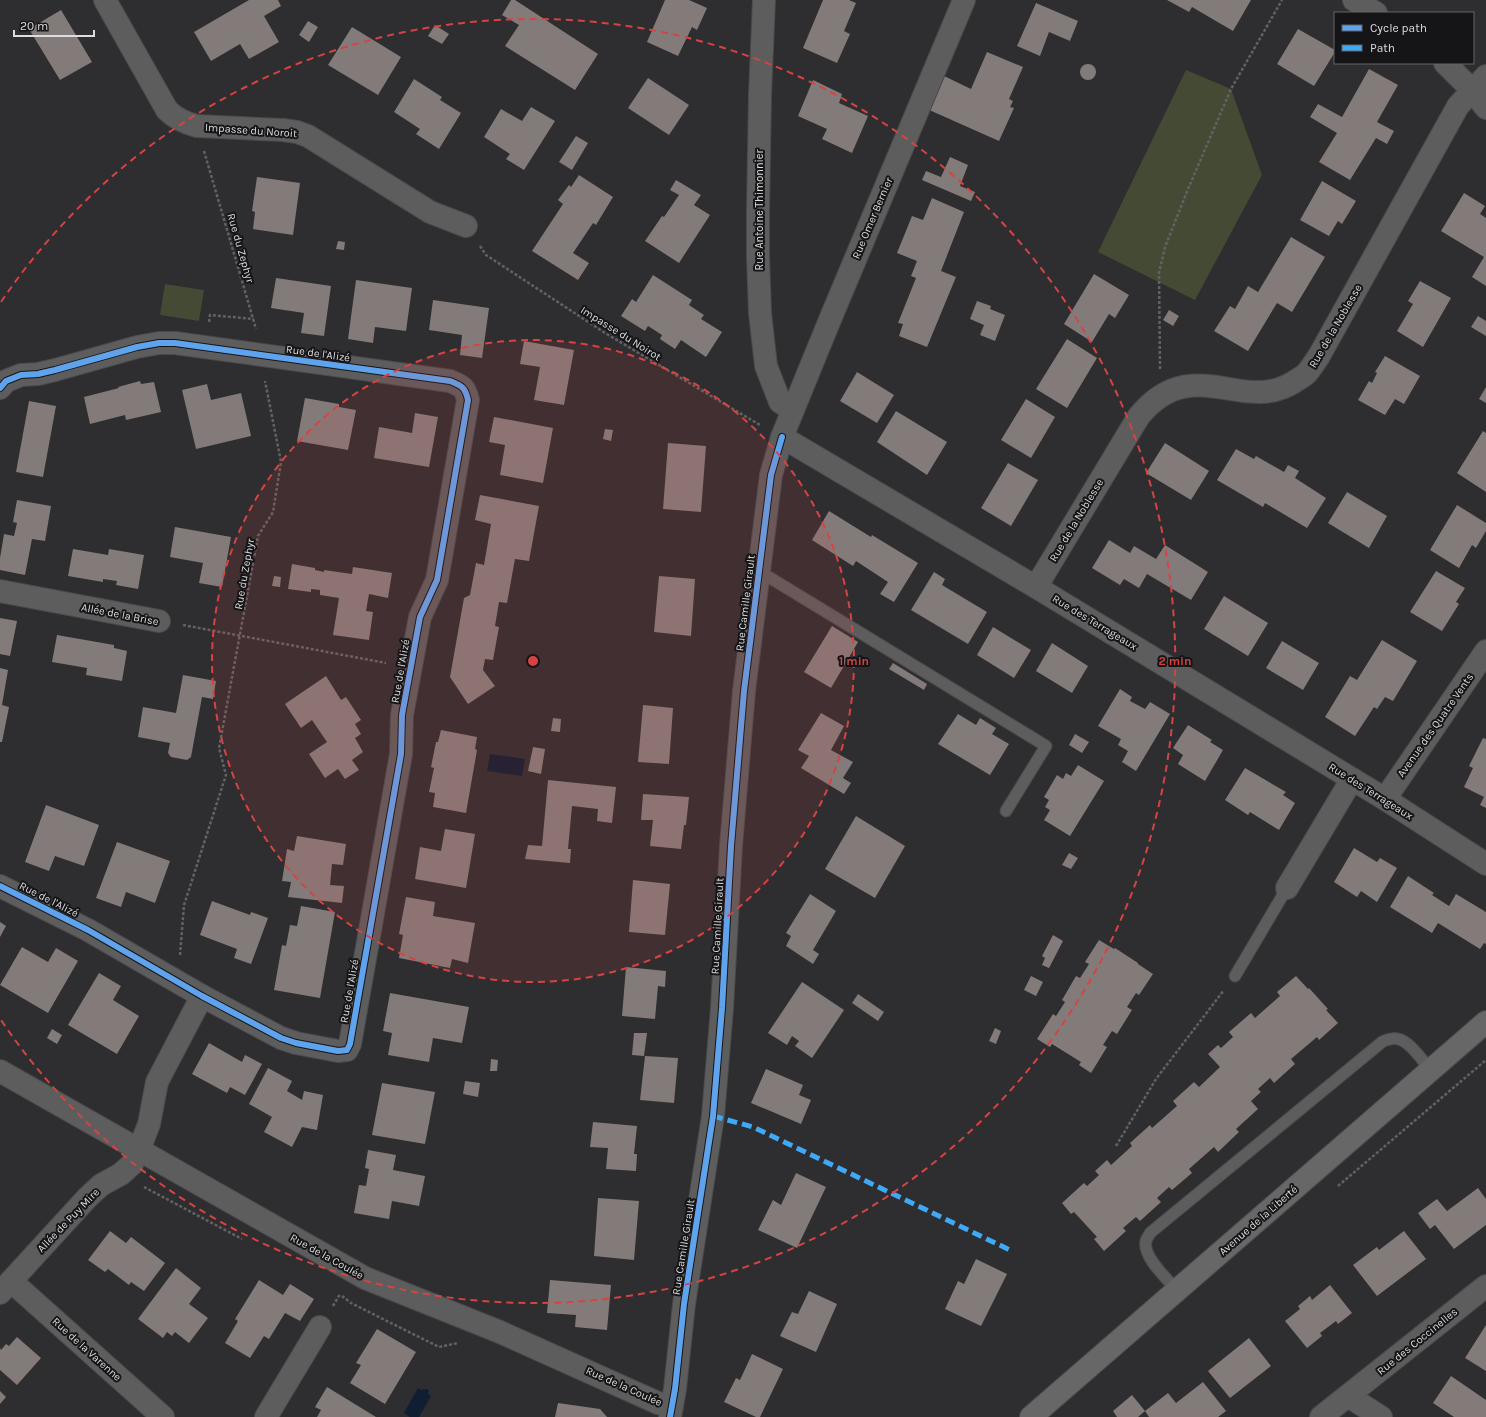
<svg xmlns="http://www.w3.org/2000/svg" width="1486" height="1417" font-family="Karla,sans-serif">
<style>
.green{fill:#444a33}
.water{fill:#0f1e32}
.building{fill:#837b79}
.lines{fill:none;stroke-linecap:round;stroke-linejoin:round}
.lane-casing{stroke:#4a494b;stroke-width:13}
.street-casing{stroke:#4a494b;stroke-width:24}
.secondary-casing{stroke:#4a494b;stroke-width:24}
.path{stroke:#636263;stroke-width:2.5;stroke-dasharray:3 2;stroke-linecap:butt}
.lane{stroke:#5d5d5d;stroke-width:11}
.street{stroke:#5d5d5d;stroke-width:22}
.secondary{stroke:#686767;stroke-width:22}
.quiet{stroke:#3fa9f5;stroke-width:5;stroke-dasharray:10 5;stroke-linecap:butt}
.cycleway-casing{stroke:#151517;stroke-width:8}
.cycleway{stroke:#60a3ed;stroke-width:6}
.ring{fill:none;stroke:#d74343;stroke-width:2;stroke-dasharray:7 5}
.labels{text-anchor:middle;stroke-width:4;stroke-linejoin:round;paint-order:stroke}
.street-label{font-size:11px;fill:#dddddf;stroke:#151517}
.centre{fill:#d74343;stroke:#151517;stroke-width:2}
.ring-label{font-size:12px;text-anchor:middle;font-weight:bold;fill:#d74343;stroke:#151517;stroke-width:4;stroke-linejoin:round;paint-order:stroke}
</style>
<rect width="100%" height="100%" fill="#2e2d2f"/>
<!-- green -->
<g class="green">
<polygon points="1186,70 1231,89 1262,175 1195,300 1098,252"/>
<polygon points="165,284 204,290 199,321 160,315"/>
</g>
<!-- water -->
<g class="water">
<polygon points="490,754 525,759 522,776 487,771"/>
<polygon points="418,1388 421,1390 427,1389 429,1391 428,1394 431,1396 419,1417 410,1417 404,1413"/>
</g>
<!-- building -->
<g class="building">
<polygon points="249,0 278,0 281,6 264,16 279,42 249,59 240,44 211,61 194,32"/>
<polygon points="511,0 515,0 598,54 575,90 505,46 519,25 502,15"/>
<polygon points="665,0 689,0 707,8 697,30 692,27 678,56 647,42"/>
<polygon points="823,0 849,0 856,3 844,31 850,34 837,63 803,48"/>
<polygon points="1167,0 1251,0 1233,31 1192,7 1189,12"/>
<polygon points="1036,3 1078,21 1070,41 1049,32 1040,56 1017,46"/>
<polygon points="61,10 92,62 60,80 29,29"/>
<polygon points="308,21 318,27 309,42 299,35"/>
<polygon points="435,25 449,34 442,44 428,36"/>
<polygon points="352,27 401,57 378,95 328,65"/>
<polygon points="1298,29 1335,50 1335,52 1314,86 1277,64"/>
<polygon points="987,52 1023,67 1009,99 1013,101 1010,107 1014,108 999,141 927,109 942,75 971,89"/>
<circle cx="1088" cy="72" r="8"/>
<polygon points="1369,69 1398,85 1377,122 1394,131 1387,144 1376,138 1350,180 1319,162 1337,133 1310,117 1318,104 1342,117"/>
<polygon points="648,78 689,105 669,135 628,108"/>
<polygon points="414,79 442,97 440,100 461,113 439,149 416,134 420,129 394,112"/>
<polygon points="813,80 842,94 839,103 868,116 852,153 822,139 827,129 798,116"/>
<polygon points="531,107 555,121 524,170 506,159 510,154 484,137 501,109 522,121"/>
<polygon points="576,136 588,143 572,170 559,162"/>
<polygon points="950,157 968,165 960,186 975,192 971,201 922,180 926,171 941,177"/>
<polygon points="579,175 613,197 596,225 593,223 573,253 589,263 578,280 532,251 563,204 558,200 569,185 571,187"/>
<polygon points="257,177 300,183 293,235 253,229 255,212 252,211"/>
<polygon points="676,180 701,195 694,205 710,215 679,263 645,241 662,216 664,217 679,195 670,190"/>
<polygon points="1322,181 1356,201 1342,224 1338,221 1329,236 1300,220"/>
<polygon points="1464,193 1485,206 1480,214 1486,218 1486,286 1472,277 1484,257 1441,231"/>
<polygon points="932,198 964,212 941,271 956,277 927,347 899,336 903,324 898,323 916,278 911,276 917,261 897,253 912,216 923,220"/>
<polygon points="1291,237 1325,257 1292,312 1277,303 1248,351 1214,331 1230,306 1235,309 1248,286 1258,292"/>
<polygon points="338,241 345,242 344,250 336,249"/>
<polygon points="1094,274 1129,295 1115,318 1109,314 1092,342 1064,324"/>
<polygon points="653,275 692,300 689,305 704,315 701,319 722,332 706,357 681,340 675,349 660,339 662,335 648,326 645,331 621,316 632,299 636,302"/>
<polygon points="276,278 331,286 324,336 301,333 304,313 271,308"/>
<polygon points="356,280 412,288 406,331 375,327 373,343 348,339"/>
<polygon points="1420,281 1451,298 1423,347 1397,331 1413,304 1408,301"/>
<polygon points="433,300 489,308 482,358 460,355 462,335 429,330"/>
<polygon points="977,301 991,306 990,309 1005,315 995,341 980,335 984,325 970,319"/>
<polygon points="1169,310 1179,316 1173,326 1163,320"/>
<polygon points="1478,316 1486,321 1486,336 1471,327"/>
<polygon points="1067,339 1097,358 1067,408 1036,389"/>
<polygon points="524,341 574,350 564,405 534,400 540,367 520,364"/>
<polygon points="1385,356 1420,376 1404,404 1395,399 1385,415 1358,400 1369,381 1372,383 1377,373 1375,372"/>
<polygon points="857,372 894,395 877,423 840,401"/>
<polygon points="140,381 141,384 154,382 161,412 126,420 125,415 90,424 84,397 119,388 118,387"/>
<polygon points="207,384 211,400 241,393 251,436 196,449 182,390"/>
<polygon points="1486,387 1486,403 1479,399"/>
<polygon points="305,398 339,404 339,407 356,410 348,450 297,441"/>
<polygon points="1026,399 1055,417 1031,458 1001,440"/>
<polygon points="29,401 56,406 43,477 16,472"/>
<polygon points="896,411 947,442 927,475 877,442"/>
<polygon points="415,413 438,417 429,467 374,458 379,427 412,433"/>
<polygon points="494,417 553,428 543,483 500,475 505,445 489,442"/>
<polygon points="605,429 613,430 611,441 603,439"/>
<polygon points="1483,431 1486,433 1486,492 1457,473"/>
<polygon points="668,443 706,446 701,512 663,509"/>
<polygon points="1165,443 1209,471 1191,500 1146,473"/>
<polygon points="1236,449 1254,459 1256,456 1284,472 1288,465 1299,471 1295,478 1326,498 1307,528 1265,503 1263,507 1217,480"/>
<polygon points="1008,463 1038,480 1011,526 981,508"/>
<polygon points="1347,492 1387,516 1369,548 1328,523"/>
<polygon points="480,495 539,506 529,561 515,559 507,603 499,602 495,626 499,627 493,660 485,659 483,670 495,686 468,704 450,677 464,598 470,595 476,563 484,565 491,524 475,520"/>
<polygon points="17,500 51,506 45,541 32,539 25,575 0,570 0,558 4,534 14,536 17,523 13,522"/>
<polygon points="1457,505 1486,523 1486,531 1476,548 1472,545 1459,568 1430,550"/>
<polygon points="829,511 871,537 872,535 918,563 894,602 880,594 888,582 856,561 853,566 812,540"/>
<polygon points="175,527 231,537 222,587 199,583 203,563 170,557"/>
<polygon points="1109,540 1130,553 1134,546 1156,559 1165,545 1208,572 1191,600 1147,574 1139,588 1124,579 1120,585 1092,568"/>
<polygon points="73,549 108,555 109,549 144,555 138,589 116,585 117,581 103,579 103,582 68,576"/>
<polygon points="292,564 315,568 315,570 324,572 324,570 352,574 353,567 392,573 388,598 369,594 366,611 373,612 369,640 333,635 339,598 320,595 320,590 311,589 311,592 288,589"/>
<polygon points="1436,571 1465,588 1456,602 1459,604 1442,631 1410,612"/>
<polygon points="934,572 945,579 942,585 987,612 968,644 911,610"/>
<polygon points="274,576 281,577 280,587 272,586"/>
<polygon points="659,576 695,579 691,636 654,632"/>
<polygon points="1224,596 1268,623 1248,656 1204,629"/>
<polygon points="0,618 17,621 10,656 0,654"/>
<polygon points="832,626 858,642 831,688 804,672"/>
<polygon points="993,627 1031,650 1014,678 977,655"/>
<polygon points="57,635 114,645 114,648 127,651 122,681 86,675 87,668 52,662"/>
<polygon points="1382,640 1417,661 1393,701 1385,697 1377,709 1374,707 1355,736 1325,717 1350,676 1357,680"/>
<polygon points="1282,641 1319,663 1303,690 1266,668"/>
<polygon points="1052,643 1088,666 1072,693 1036,671"/>
<polygon points="893,663 927,684 924,690 889,669"/>
<polygon points="0,668 8,670 2,705 9,707 2,742 0,742"/>
<polygon points="183,675 216,681 213,699 202,697 191,757 187,760 171,757 168,753 170,743 138,737 143,707 176,713"/>
<polygon points="326,676 341,700 346,697 361,720 355,724 361,734 355,738 363,752 352,760 359,770 345,779 338,769 325,778 309,754 327,742 312,720 301,728 285,704"/>
<polygon points="1120,689 1132,697 1130,701 1145,709 1150,702 1170,714 1136,771 1122,762 1128,751 1118,745 1121,739 1098,726"/>
<polygon points="643,705 673,708 669,764 638,762"/>
<polygon points="821,713 844,726 831,750 853,762 843,778 851,783 844,794 801,768 809,756 798,750"/>
<polygon points="958,714 976,725 980,718 996,728 992,734 1009,744 990,775 938,744"/>
<polygon points="553,718 561,719 560,732 551,731"/>
<polygon points="1188,725 1212,740 1210,742 1223,750 1205,781 1178,764 1183,755 1173,748"/>
<polygon points="441,730 477,737 475,749 477,750 466,813 433,807 435,793 429,792 434,768 431,767 436,742 438,742"/>
<polygon points="1075,734 1089,742 1082,753 1069,745"/>
<polygon points="1483,738 1486,739 1486,808 1480,805 1484,797 1464,787 1473,768 1469,766"/>
<polygon points="533,747 545,749 541,774 528,771"/>
<polygon points="1078,765 1104,781 1070,836 1044,820 1050,810 1045,807 1049,800 1044,797 1057,775 1063,779 1066,773 1071,776"/>
<polygon points="1245,768 1286,792 1283,795 1295,803 1279,830 1250,812 1248,815 1225,800"/>
<polygon points="548,780 616,787 612,823 597,821 598,809 572,806 568,849 571,849 570,863 525,859 528,845 542,846"/>
<polygon points="643,794 689,797 686,825 684,825 681,849 650,846 653,820 641,820"/>
<polygon points="46,805 99,825 84,866 55,856 49,871 25,862"/>
<polygon points="856,816 905,846 875,898 825,869"/>
<polygon points="445,829 475,834 466,888 415,879 420,847 441,851"/>
<polygon points="297,836 346,844 343,865 332,864 330,885 344,886 342,903 288,897 291,882 282,881 287,849 294,851"/>
<polygon points="117,842 170,861 155,903 126,892 121,907 96,898"/>
<polygon points="1354,848 1377,862 1380,858 1397,868 1377,902 1361,891 1357,897 1334,882"/>
<polygon points="1069,853 1078,858 1071,869 1062,865"/>
<polygon points="1408,876 1434,893 1432,895 1449,906 1456,894 1486,912 1486,944 1484,943 1480,949 1438,923 1432,933 1390,907"/>
<polygon points="633,880 670,884 665,935 629,932"/>
<polygon points="810,894 836,911 813,950 819,954 813,964 786,946 791,936 786,933"/>
<polygon points="406,897 435,902 433,916 475,923 468,963 452,959 450,968 399,958 403,935 399,934"/>
<polygon points="212,901 250,915 251,912 268,918 251,964 234,958 237,949 200,935"/>
<polygon points="301,906 335,912 320,998 274,990 282,945 286,946 290,925 297,926"/>
<polygon points="0,922 6,926 0,937"/>
<polygon points="1053,935 1063,941 1049,968 1042,965 1045,958 1042,956"/>
<polygon points="1099,940 1114,949 1115,948 1138,963 1138,964 1153,974 1139,995 1136,993 1127,1007 1132,1010 1117,1034 1112,1031 1103,1045 1107,1047 1091,1073 1079,1065 1081,1062 1052,1044 1050,1047 1037,1039 1053,1014 1056,1016 1065,1002 1062,1000 1076,976 1080,978 1089,964 1085,962"/>
<polygon points="22,947 48,962 56,948 78,961 48,1013 0,985"/>
<polygon points="626,967 666,971 665,987 658,986 655,1019 622,1016"/>
<polygon points="99,973 121,986 113,1000 139,1016 117,1054 68,1025"/>
<polygon points="1031,976 1043,982 1036,996 1024,990"/>
<polygon points="1296,976 1308,989 1309,988 1328,1009 1326,1010 1338,1023 1319,1040 1317,1037 1291,1059 1295,1064 1274,1083 1270,1078 1258,1089 1261,1092 1251,1101 1258,1109 1236,1129 1239,1132 1218,1152 1214,1147 1189,1169 1192,1173 1172,1190 1169,1187 1157,1198 1161,1202 1140,1221 1136,1217 1123,1228 1126,1231 1104,1251 1094,1239 1097,1237 1074,1212 1071,1214 1062,1203 1084,1183 1087,1186 1099,1175 1095,1171 1107,1160 1111,1165 1132,1146 1130,1143 1150,1125 1152,1128 1177,1106 1173,1101 1194,1082 1199,1087 1220,1067 1208,1054 1218,1045 1221,1048 1233,1037 1229,1032 1251,1013 1255,1018 1280,996 1277,992"/>
<polygon points="802,982 844,1010 812,1058 795,1046 799,1041 792,1036 787,1045 768,1033"/>
<polygon points="390,993 469,1007 462,1043 433,1038 429,1062 388,1055 392,1033 383,1031"/>
<polygon points="858,994 884,1012 878,1021 852,1003"/>
<polygon points="995,1028 1001,1031 996,1044 989,1041"/>
<polygon points="52,1029 62,1035 57,1044 47,1038"/>
<polygon points="634,1033 647,1033 644,1056 632,1055"/>
<polygon points="209,1043 242,1062 245,1055 262,1064 245,1095 230,1087 227,1093 192,1074"/>
<polygon points="645,1056 678,1058 674,1103 640,1100"/>
<polygon points="491,1059 498,1060 497,1071 490,1071"/>
<polygon points="268,1068 292,1081 287,1091 302,1100 304,1091 323,1095 317,1130 302,1127 292,1147 264,1132 272,1117 249,1104"/>
<polygon points="766,1069 803,1085 799,1095 811,1100 801,1124 751,1103"/>
<polygon points="465,1081 480,1083 478,1097 463,1094"/>
<polygon points="382,1083 435,1092 425,1144 372,1135"/>
<polygon points="593,1122 637,1126 634,1154 637,1154 636,1171 606,1169 608,1148 590,1147"/>
<polygon points="368,1150 396,1155 393,1170 425,1176 419,1206 392,1201 389,1219 354,1213 359,1185 366,1186 369,1169 365,1168"/>
<polygon points="796,1173 826,1187 797,1248 758,1230 773,1200 781,1205"/>
<polygon points="1478,1188 1486,1199 1486,1225 1454,1249 1435,1225 1430,1229 1418,1213 1437,1199 1447,1211"/>
<polygon points="598,1198 639,1201 634,1260 594,1256"/>
<polygon points="110,1231 126,1243 131,1237 165,1263 144,1291 131,1282 129,1285 108,1269 105,1272 88,1260"/>
<polygon points="1404,1231 1426,1259 1377,1296 1353,1265 1377,1247 1379,1250"/>
<polygon points="976,1259 1007,1274 981,1326 945,1309 958,1281 964,1284"/>
<polygon points="176,1268 201,1288 189,1304 208,1318 189,1343 175,1332 172,1336 167,1332 163,1338 138,1319"/>
<polygon points="259,1280 283,1295 290,1284 314,1299 300,1321 285,1313 269,1339 264,1336 250,1358 225,1343 238,1321 235,1319"/>
<polygon points="550,1280 611,1285 607,1330 575,1327 576,1315 547,1313"/>
<polygon points="1330,1285 1352,1313 1338,1324 1336,1321 1320,1333 1322,1336 1307,1348 1285,1321 1300,1309 1298,1306 1310,1296 1312,1300"/>
<polygon points="809,1291 837,1304 816,1352 780,1336 792,1312 798,1314"/>
<polygon points="1486,1325 1486,1371 1465,1358"/>
<polygon points="377,1329 416,1352 385,1404 350,1383 361,1365 356,1363"/>
<polygon points="17,1337 41,1358 17,1385 0,1370 0,1348 1,1350 6,1344 9,1346"/>
<polygon points="1249,1338 1271,1366 1230,1398 1208,1371"/>
<polygon points="752,1354 783,1369 760,1417 756,1417 724,1402 736,1378 740,1380"/>
<polygon points="1451,1376 1486,1400 1486,1417 1454,1417 1433,1403"/>
<polygon points="1203,1382 1226,1411 1218,1417 1149,1417 1145,1411 1138,1417 1117,1417 1113,1411 1132,1395 1145,1411 1168,1393 1176,1403"/>
<polygon points="327,1387 376,1417 317,1417 321,1410 315,1407"/>
<polygon points="0,1391 6,1397 0,1404"/>
<polygon points="558,1403 600,1409 607,1417 555,1417"/>
</g>
<g class="lines">
<!-- lane casing -->
<g class="lane-casing">
<g id="lane">
<polyline points="759,571 1046,746 1006,811"/>
<polyline points="1235,976 1287,888"/>
<path d="M1177 1290C1167 1279 1142 1256 1146 1241 1146 1239 1149 1236 1150 1233L1382 1042C1384 1041 1388 1039 1391 1039 1407 1035 1421 1060 1431 1070"/>
</g>
</g>
<!-- street casing -->
<g class="street-casing">
<g id="street">
<path d="M105 0 167 110C176 119 185 123 197 126L283 130 297 132 308 136 430 212 466 226"/>
<polyline points="764,0 760,95 758,209 758,257 760,313 766,366 780,402 793,410"/>
<polyline points="1354,0 1376,13"/>
<polyline points="1445,63 1472,90 1486,108"/>
<path d="M0 388 6 381 21 375 38 374 55 370 137 347 159 343H175L450 381C462 386 465 387 468 400L437 580 420 617 402 715 401 754 350 1044 347 1050 338 1051 296 1043 281 1038 202 996 88 930 0 886"/>
<polyline points="782,437 1036,587 1385,799 1486,864"/>
<path d="M1036 587 1139 416C1193 351 1242 415 1294 382 1298 379 1303 377 1307 373 1311 368 1315 362 1319 356L1458 106 1486 76"/>
<polyline points="0,591 159,621"/>
<polyline points="1385,799 1486,651"/>
<polyline points="1287,888 1352,779"/>
<polyline points="0,1071 365,1278 500,1332 658,1403 672,1406"/>
<polyline points="11,1281 163,1417"/>
<polyline points="0,1293 87,1198 101,1185 121,1174 132,1164 139,1150 149,1124 157,1082 202,996"/>
<polyline points="1348,1396 1381,1417"/>
<polyline points="266,1417 320,1327"/>
<polyline points="670,1417 675,1389 684,1304 713,1116 722,1008 731,846 744,691 771,475 782,437 829,322 964,0"/>
<polyline points="1321,1417 1486,1286"/>
</g>
</g>
<!-- secondary casing -->
<g class="secondary-casing">
<polyline id="secondary" points="1031,1417 1486,1022"/>
</g>
<!-- path -->
<g class="path">
<polyline points="204,151 256,329"/>
<polyline points="480,246 486,255 605,333 760,425"/>
<polyline points="209,322 210,315 254,319"/>
<polyline points="1160,369 1159,273 1165,247 1188,189 1231,89 1282,0"/>
<polyline points="183,625 386,663"/>
<polyline points="180,955 184,905 226,775 219,748 258,536 273,512 281,462 265,381"/>
<polyline points="1116,1146 1156,1079 1224,990"/>
<polyline points="1338,1186 1486,1060"/>
<polyline points="144,1187 242,1239"/>
<polyline points="342,1296 351,1303 439,1347 458,1343"/>
<polyline points="333,1306 340,1294"/>
</g>
<!-- lane -->
<use href="#lane" class="lane"/>
<!-- street -->
<use href="#street" class="street"/>
<!-- secondary -->
<use href="#secondary" class="secondary"/>
<!-- quiet -->
<polyline class="quiet" points="713,1116 753,1127 1012,1251"/>
<!-- cycleway casing -->
<g class="cycleway-casing">
<g id="cycleway">
<path d="M0 388 6 381 21 375 38 374 55 370 137 347 159 343H175L450 381C462 386 465 387 468 400L437 580 420 617 402 715 401 754 350 1044 347 1050 338 1051 296 1043 281 1038 202 996 88 930 0 886"/>
<polyline points="670,1417 675,1389 684,1304 713,1116 722,1008 731,846 744,691 771,475 782,437"/>
</g>
</g>
<!-- cycleway -->
<use href="#cycleway" class="cycleway"/>
</g>
<!-- distance rings -->
<circle cx="533" cy="661" r="321" fill="#d74343" fill-opacity=".12"/>
<g class="ring">
<circle cx="533" cy="661" r="321"/>
<path d="M1 302A642 642 0 1 1 1 1020"/>
</g>
<g class="labels">
<!-- street labels -->
<g class="street-label">
<text transform="translate(251 130) rotate(4)" y="4">Impasse du Noroit</text>
<text transform="translate(759 210) rotate(-90)" y="4">Rue Antoine Thimonnier</text>
<text transform="translate(872 218) rotate(-67)" y="4">Rue Omer Bernier</text>
<text transform="translate(241 248) rotate(74)" y="4">Rue du Zephyr</text>
<text transform="translate(1335 326) rotate(-60)" y="4">Rue de la Noblesse</text>
<text transform="translate(621 333) rotate(32)" y="4">Impasse du Noirot</text>
<text transform="translate(318 353) rotate(8)" y="4">Rue de l'Alizé</text>
<text transform="translate(1076 520) rotate(-59)" y="4">Rue de la Noblesse</text>
<text transform="translate(244 574) rotate(-80)" y="4">Rue du Zephyr</text>
<text transform="translate(745 603) rotate(-83)" y="4">Rue Camille Girault</text>
<text transform="translate(120 614) rotate(11)" y="4">Allée de la Brise</text>
<text transform="translate(1095 622) rotate(31)" y="4">Rue des Terrageaux</text>
<text transform="translate(400 671) rotate(-80)" y="4">Rue de l'Alizé</text>
<text transform="translate(1435 725) rotate(-55)" y="4">Avenue des Quatre Vents</text>
<text transform="translate(1371 791) rotate(32)" y="4">Rue des Terrageaux</text>
<text transform="translate(49 899) rotate(27)" y="4">Rue de l'Alizé</text>
<text transform="translate(717 926) rotate(-87)" y="4">Rue Camille Girault</text>
<text transform="translate(349 991) rotate(-80)" y="4">Rue de l'Alizé</text>
<text transform="translate(68 1220) rotate(-46)" y="4">Allée de Puy Mire</text>
<text transform="translate(1258 1220) rotate(-41)" y="4">Avenue de la Liberté</text>
<text transform="translate(683 1247) rotate(-81)" y="4">Rue Camille Girault</text>
<text transform="translate(327 1256) rotate(29)" y="4">Rue de la Coulée</text>
<text transform="translate(1417 1341) rotate(-39)" y="4">Rue des Coccinelles</text>
<text transform="translate(87 1349) rotate(42)" y="4">Rue de la Varenne</text>
<text transform="translate(624 1386) rotate(24)" y="4">Rue de la Coulée</text>
</g>
</g>
<circle cx="533" cy="661" r="6" class="centre"/>
<g class="ring-label">
<text x="854" y="665">1 min</text>
<text x="1175" y="665">2 min</text>
</g>
<!-- legend -->
<rect x="1334" y="12" width="140" height="52" fill="#151517" stroke="#656567"/>
<rect x="1342" y="25" width="20" height="6" fill="#60a3ed" stroke="#656567"/>
<text x="1370" y="32" font-size="12" fill="#dddddf">Cycle path</text>
<rect x="1342" y="45" width="20" height="6" fill="#3fa9f5" stroke="#656567"/>
<text x="1370" y="52" font-size="12" fill="#dddddf">Path</text>
<!-- scale -->
<path d="M14 30v6h80v-6" fill="none" stroke="#dddddf" stroke-width="2"/>
<text x="20" y="30" font-size="12" fill="#dddddf" stroke="#151517" stroke-width="3" paint-order="stroke">20 m</text>
</svg>
